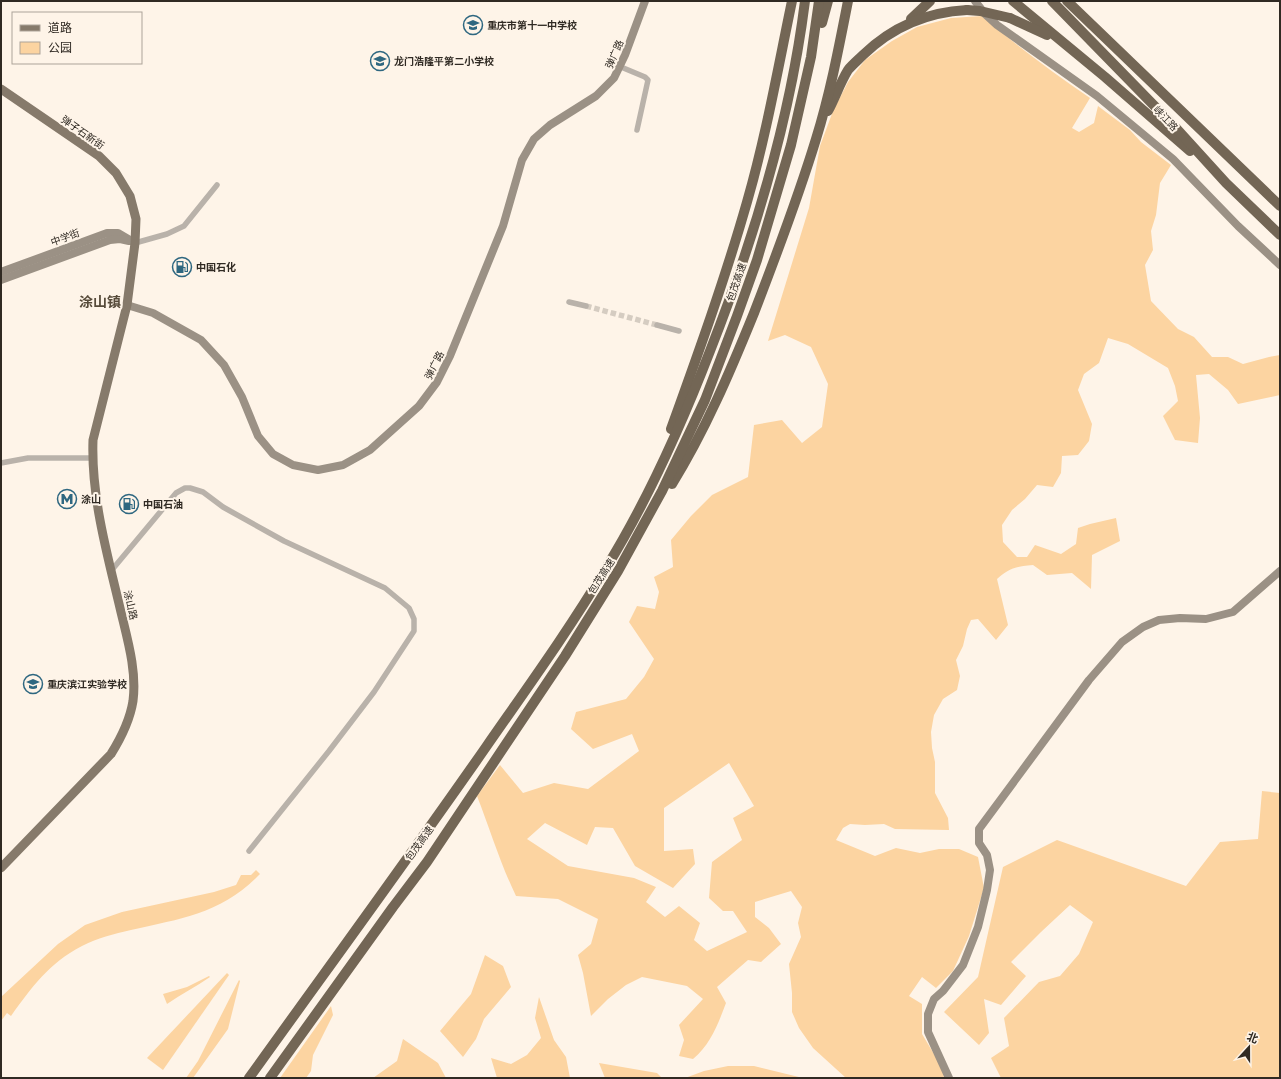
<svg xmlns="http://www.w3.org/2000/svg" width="1281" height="1079" font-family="Mulish,'Noto Sans SC',sans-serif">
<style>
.green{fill:#fcd4a1;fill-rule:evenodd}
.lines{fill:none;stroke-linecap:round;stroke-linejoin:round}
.street-tunnel{stroke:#d5ccc1;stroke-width:5.5;stroke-dasharray:5.5 3;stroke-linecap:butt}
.street{stroke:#b9b2aa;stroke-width:5.5}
.secondary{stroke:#9b9185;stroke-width:8}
.primary{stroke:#867a6b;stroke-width:9}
.highway{stroke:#736655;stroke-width:10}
.highway-bridge{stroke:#736655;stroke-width:10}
.labels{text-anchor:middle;stroke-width:4;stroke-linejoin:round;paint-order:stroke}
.poi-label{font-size:10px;font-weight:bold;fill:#302a23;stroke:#fef4e8;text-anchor:start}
.street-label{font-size:10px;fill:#302a23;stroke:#fef4e8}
.district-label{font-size:14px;font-weight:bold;fill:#574b3a;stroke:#fef4e8}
</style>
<rect width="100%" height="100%" fill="#fef4e8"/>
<!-- green -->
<g class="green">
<path d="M982 16C1017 46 1053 73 1090 98L1072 128 1079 132 1094 123 1098 106 1130 130 1141 142 1171 165 1160 183 1156 215 1151 231 1153 250 1145 265 1151 301 1178 329 1194 337 1212 357H1228L1243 364 1269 357 1280 355V395L1238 404 1228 390 1209 374 1196 375 1200 418 1198 443 1175 440 1163 416 1178 401 1175 386 1168 368 1128 344 1108 338 1099 363 1084 374 1078 390 1092 424 1089 441 1078 455 1062 456 1061 473 1053 487 1037 485 1025 499 1012 510 1002 525 1003 542 1017 557H1027L1035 545 1061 554 1076 544 1078 528 1090 524 1116 518 1120 541 1092 555 1091 589 1072 573 1047 575 1033 565C1015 567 1011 567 997 579L1008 625 996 640 978 619 971 620 967 629 963 646 956 660 960 676 957 690 943 699 934 715 931 732 932 748 935 762V793L948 818 949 830 895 829 884 824 865 825 850 824 843 828 836 840 875 856 896 848 920 853 939 849H959L978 857 984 888 969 936 953 971 936 988 922 977 909 996 922 1004V1034L943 1069 944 1078H846L813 1048 799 1028 792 1012V993L789 964 801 937 798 923 802 907 791 891 755 902V917L769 928 781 944 761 962 748 960 717 987 726 1003C718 1024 711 1044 693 1059L679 1056 684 1040 679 1025 703 999 687 986 642 977 626 985 608 999 591 1016 583 973 578 955 591 944 598 919 558 899 516 896C500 863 490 829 477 796L500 765 523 793 554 783 588 789 639 751 632 734 593 749 571 729 576 712 626 699 644 677 654 659 629 622 637 606 655 609 659 592 654 577 673 567 671 540 691 516 712 495 748 477 754 425 782 420 802 443 822 427 828 384 811 347 785 335 768 341 809 208 820 146 833 111 848 82 865 60 892 41 917 27 951 18ZM729 763 754 806 733 818 742 840 712 862 709 898 723 911H733L747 932 707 951 694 940 700 923 679 906 665 917 646 902 656 887 634 878 568 866 527 839 545 823 587 845 595 827 613 828 635 866 673 888 695 864 693 849 664 851V808Z"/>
<polygon points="1262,791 1280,793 1280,1078 1001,1078 991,1058 1009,1046 1004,1018 1039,982 1060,976 1079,954 1093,922 1070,905 1041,932 1011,962 1026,976 1001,1005 984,999 989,1033 979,1045 944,1012 978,977 1003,867 1057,840 1186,886 1220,842 1258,839"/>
<path d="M256 870 260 874C221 914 183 918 131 930 114 934 97 938 82 946 49 963 32 987 11 1016L7 1013 1 1021V997L58 944 85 925 122 912 214 892 236 885 241 875H251Z"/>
<polygon points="485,955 503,966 511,987 484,1019 476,1039 463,1057 440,1031 471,994"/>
<polygon points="227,973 229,975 163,1070 147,1058"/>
<path d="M209 976 210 977C196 987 181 994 167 1004L163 994 187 987Z"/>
<polygon points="239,980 240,981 228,1029 193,1078 186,1078 198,1061"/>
<polygon points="539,997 554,1040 566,1057 570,1078 497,1078 491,1058 511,1064 527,1055 541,1038 535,1018"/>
<polygon points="331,1006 333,1015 313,1055 311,1071 306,1078 280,1078"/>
<polygon points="403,1039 438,1063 446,1078 373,1078 397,1061"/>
<polygon points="599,1063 657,1073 662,1078 605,1078"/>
<polygon points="728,1066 754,1066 803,1078 685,1078 704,1071"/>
</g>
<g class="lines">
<!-- street-tunnel -->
<polyline class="street-tunnel" points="586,306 657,325"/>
<!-- street -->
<g class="street">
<polyline points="621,67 645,77 648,80 637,130"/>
<polyline points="135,243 167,234 184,226 217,185"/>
<polyline points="569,302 586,306"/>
<polyline points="657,325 679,331"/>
<polyline points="1,463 28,458 92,458"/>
<polyline points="111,571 176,493 185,488 190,488 203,492 223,507 284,541 385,588 409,608 414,619 414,631 374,692 329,751 249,851"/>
</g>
<!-- secondary -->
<g class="secondary">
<polyline points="975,1 985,14 997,25 1097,96 1173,159 1238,226 1280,265"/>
<polyline points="1,272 107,233 118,233 135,243"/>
<polyline points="1,280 110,240 120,239 129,241"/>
<polyline points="127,305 153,313 201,340 224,365 242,397 258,436 273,454 293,465 318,470 343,465 370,450 419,406 437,382 450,356 503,226 522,160 534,139 550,125 596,96 614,78 625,55 645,1"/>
<polyline points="949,1078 928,1032 928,1014 934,999 943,991 963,965 978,927 987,890 990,870 987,855 979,843 979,829 1089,680 1122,642 1143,627 1159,620 1180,618 1206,619 1233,612 1280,571"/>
</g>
<!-- primary -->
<path class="primary" d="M1 89 99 156 116 173 130 196 136 219 135 243 127 305 93 440C91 497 107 553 120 608 127 638 137 670 133 701 130 720 121 738 111 754L1 868"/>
<!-- highway -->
<g class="highway">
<polyline points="1013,1 1105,77 1190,151"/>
<polyline points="1052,1 1176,128 1226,183 1280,235"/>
<polyline points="1067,1 1280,206"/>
<polyline points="1010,18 1047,35"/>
<polyline points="911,19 930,1"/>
<polyline points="822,23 828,1"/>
<path d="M828 111C835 98 840 83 848 70 852 65 858 60 863 55 892 27 927 12 967 10"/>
<path d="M671 429C698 354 725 279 747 202 766 136 778 68 792 1"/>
<path d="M672 484C705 431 730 372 754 313 776 256 798 198 816 139 830 94 839 47 848 1"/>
<path d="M249 1078C328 968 408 859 486 747 527 688 569 630 606 568 648 500 681 426 710 351 754 239 790 121 805 1"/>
<polyline points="270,1078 393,907 427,862 565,656 618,571 662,491 705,400 737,316 757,260 791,145 811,57 819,1"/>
</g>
<!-- highway-bridge -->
<polyline class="highway-bridge" points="967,10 980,11 1010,18"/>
</g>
<!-- icons -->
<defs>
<g id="school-ring" transform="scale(1)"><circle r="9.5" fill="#fef4e8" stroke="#2e6780" stroke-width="1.5"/><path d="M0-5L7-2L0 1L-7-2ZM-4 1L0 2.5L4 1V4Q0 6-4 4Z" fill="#2e6780"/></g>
<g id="fuel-ring" transform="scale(1)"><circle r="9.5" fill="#fef4e8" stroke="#2e6780" stroke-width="1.5"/><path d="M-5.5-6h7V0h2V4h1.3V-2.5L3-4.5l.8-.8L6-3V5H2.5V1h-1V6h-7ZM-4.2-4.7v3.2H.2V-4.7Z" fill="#2e6780"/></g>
<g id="metro-ring" transform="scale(1)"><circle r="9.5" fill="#fef4e8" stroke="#2e6780" stroke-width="1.5"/><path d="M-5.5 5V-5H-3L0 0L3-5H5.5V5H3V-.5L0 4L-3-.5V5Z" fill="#2e6780"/></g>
</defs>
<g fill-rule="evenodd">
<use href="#school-ring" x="473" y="25"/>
<use href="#school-ring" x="380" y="61"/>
<use href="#fuel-ring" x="182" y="267"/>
<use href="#metro-ring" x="67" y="499"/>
<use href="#fuel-ring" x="129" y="504"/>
<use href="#school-ring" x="33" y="684"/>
</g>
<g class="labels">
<!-- poi labels -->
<g class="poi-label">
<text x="487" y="29">重庆市第十一中学校</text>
<text x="394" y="65">龙门浩隆平第二小学校</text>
<text x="196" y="271">中国石化</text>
<text x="81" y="503">涂山</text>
<text x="143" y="508">中国石油</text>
<text x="47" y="688">重庆滨江实验学校</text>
</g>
<!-- street labels -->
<g class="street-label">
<text transform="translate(614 54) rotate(-67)" y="4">弹广路</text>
<text transform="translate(1166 118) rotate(46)" y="4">峡江路</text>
<text transform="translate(83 132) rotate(35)" y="4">弹子石新街</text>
<text transform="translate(65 237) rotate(-20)" y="4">中学街</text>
<text transform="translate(736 282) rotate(-71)" y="4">包茂高速</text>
<text transform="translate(434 365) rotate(-63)" y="4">弹广路</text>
<text transform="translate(601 576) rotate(-58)" y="4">包茂高速</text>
<text transform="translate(131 605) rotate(77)" y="4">涂山路</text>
<text transform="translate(419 843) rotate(-54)" y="4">包茂高速</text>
</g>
<!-- district labels -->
<g class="district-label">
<text x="100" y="307">涂山镇</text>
</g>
</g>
<!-- border -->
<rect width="1281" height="1079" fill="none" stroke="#302a23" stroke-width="4"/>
<!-- legend -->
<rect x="12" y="12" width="130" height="52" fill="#fef4e8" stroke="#aca399"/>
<rect x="20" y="25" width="20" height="6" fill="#867a6b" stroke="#aca399"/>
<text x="48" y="32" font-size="12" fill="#302a23">道路</text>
<rect x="20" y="42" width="20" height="12" fill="#fcd4a1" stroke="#aca399"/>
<text x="48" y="52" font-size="12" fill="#302a23">公园</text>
<!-- north arrow -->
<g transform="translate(1249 1047) rotate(21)" stroke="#fef4e8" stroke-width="3" paint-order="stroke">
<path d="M0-3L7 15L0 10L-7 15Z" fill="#302a23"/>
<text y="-6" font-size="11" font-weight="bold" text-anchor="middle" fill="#302a23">北</text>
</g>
</svg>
